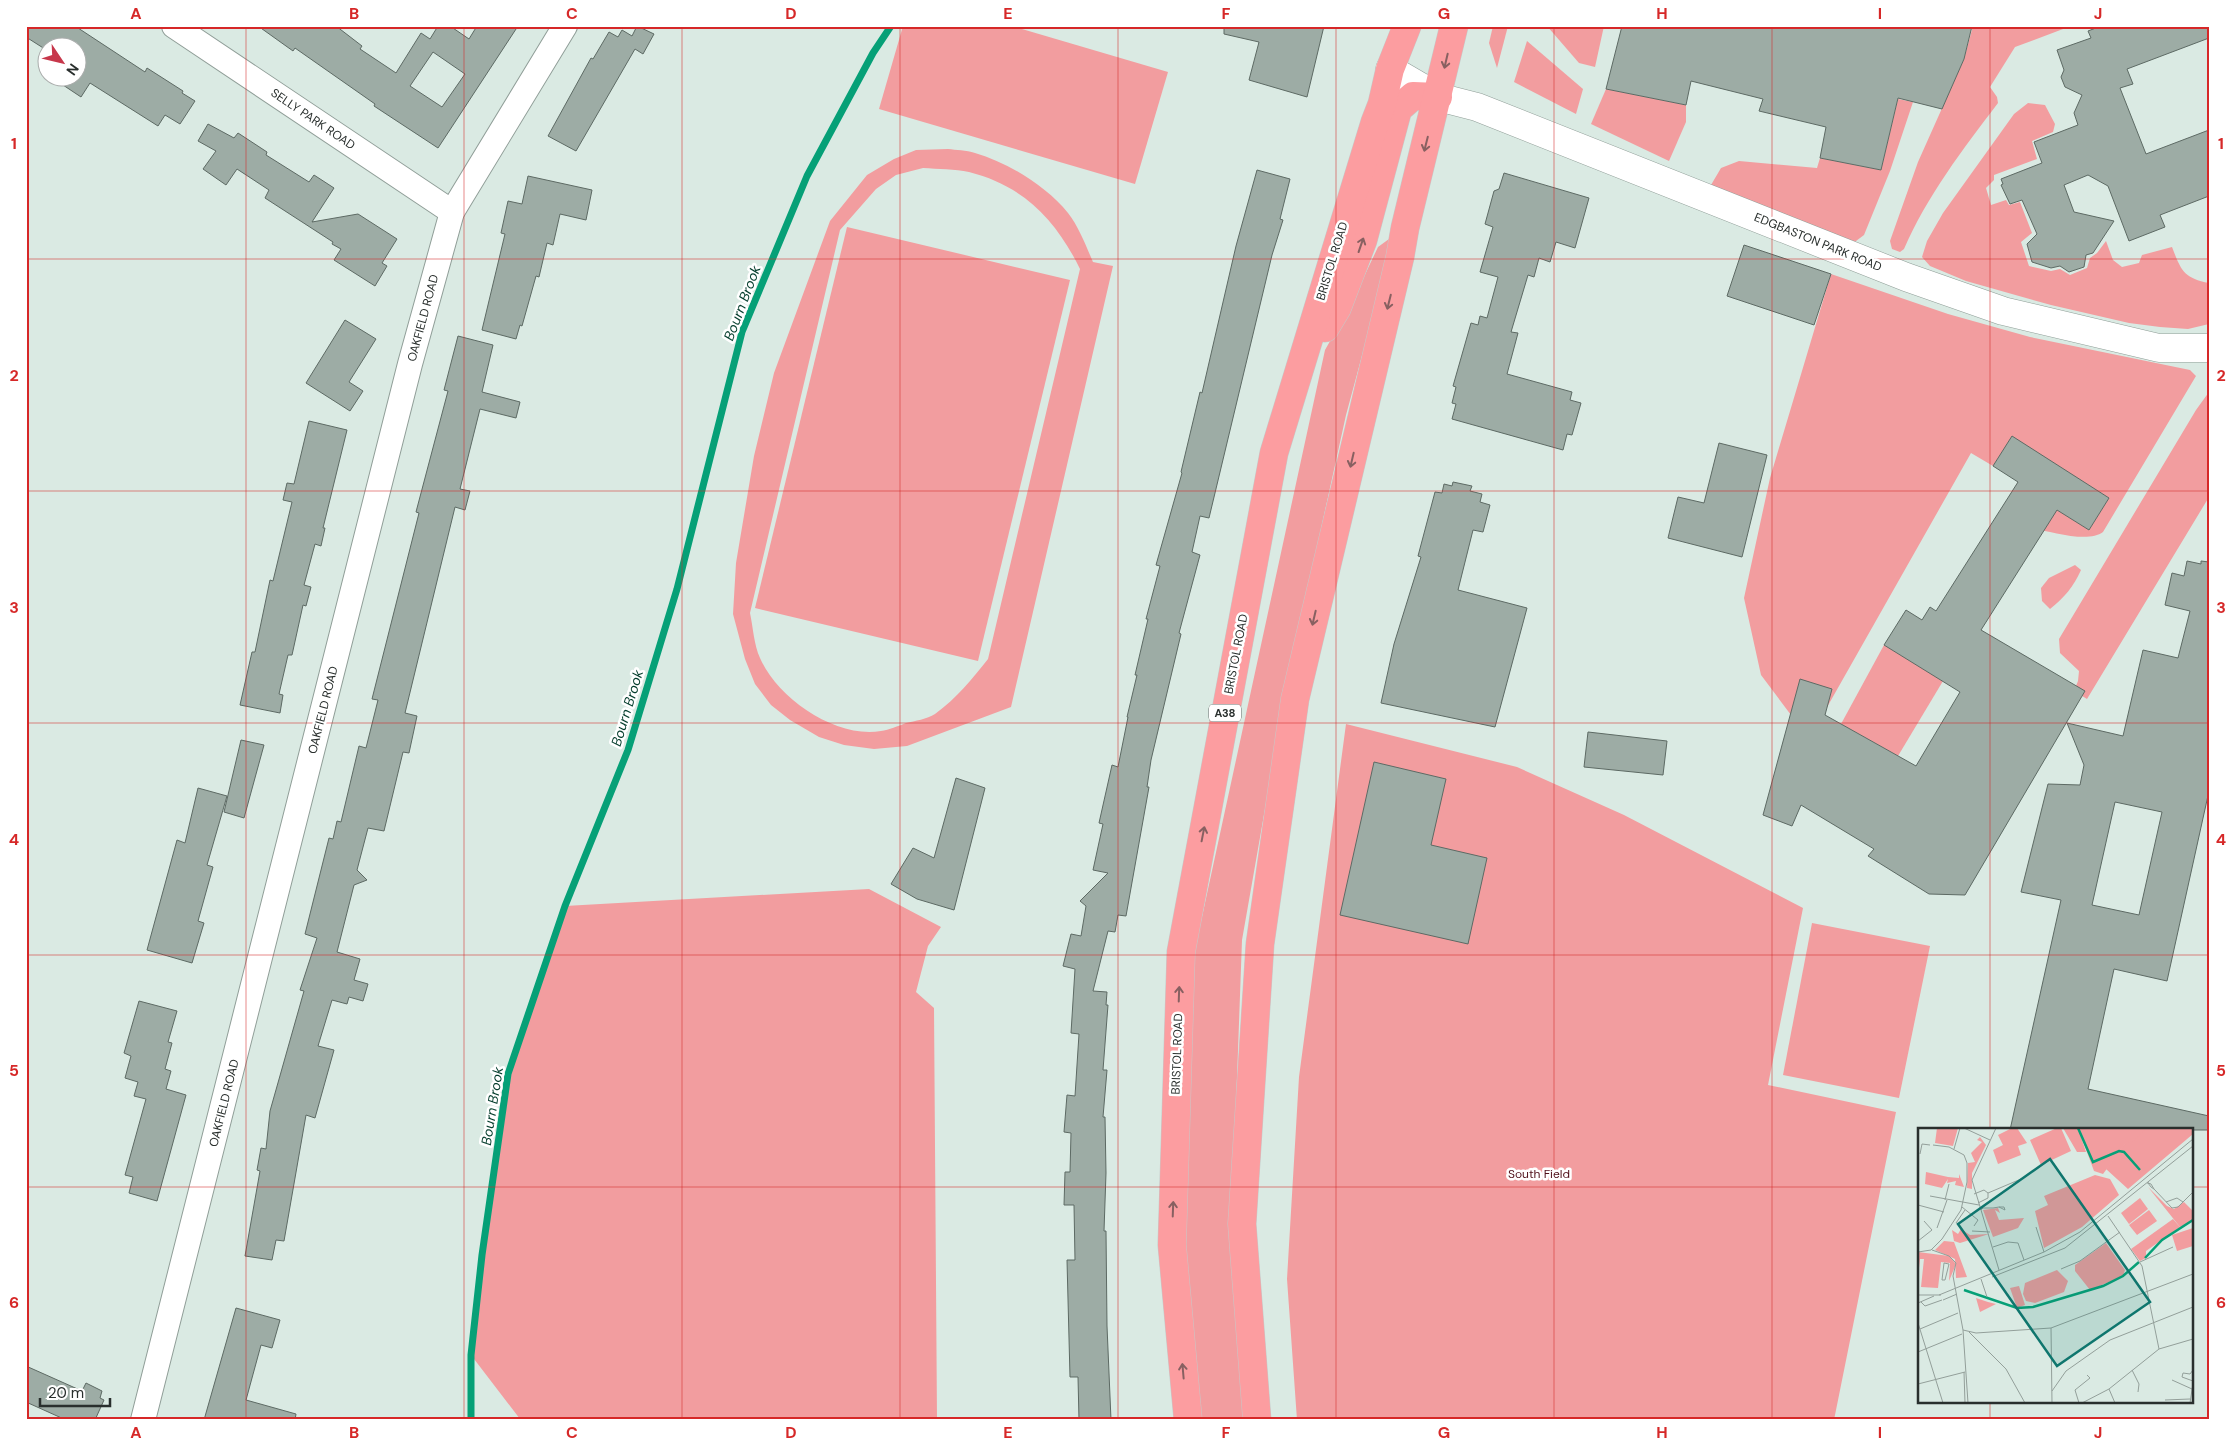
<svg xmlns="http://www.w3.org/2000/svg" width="2235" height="1446" font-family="'DM Sans',sans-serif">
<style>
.green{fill:#f29d9f;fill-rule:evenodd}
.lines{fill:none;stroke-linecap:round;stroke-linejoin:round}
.stream{stroke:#06a077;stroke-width:7}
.building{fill:#9daca5;stroke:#5d6a64;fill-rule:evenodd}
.street-casing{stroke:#909e98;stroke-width:26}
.secondary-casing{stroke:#909e98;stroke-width:29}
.highway-casing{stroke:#c7c9c8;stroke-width:29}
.street{stroke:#fff;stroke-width:24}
.secondary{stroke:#fff;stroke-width:28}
.highway{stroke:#fc9da0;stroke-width:28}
.oneway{stroke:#886061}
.grid{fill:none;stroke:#d62828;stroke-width:1;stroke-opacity:0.55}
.labels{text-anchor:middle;stroke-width:5;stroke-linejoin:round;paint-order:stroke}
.shield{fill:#fff;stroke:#696d6c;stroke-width:1}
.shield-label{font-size:11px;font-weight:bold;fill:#292f2d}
.street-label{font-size:12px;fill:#292f2d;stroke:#fff}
.park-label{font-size:12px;fill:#4f0e18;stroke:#fff}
.water-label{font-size:14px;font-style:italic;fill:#043d2c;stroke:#fff}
.inset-river{fill:none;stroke:#06a077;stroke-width:2.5}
.inset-road{fill:none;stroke:#939f9a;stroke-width:1}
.view{fill:#0f766e;fill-opacity:0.15;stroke:#0f766e;stroke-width:2.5}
.inset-edge{fill:none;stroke:#292f2d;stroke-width:2.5}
.neatline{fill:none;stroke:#d62828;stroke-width:2}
.grid-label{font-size:16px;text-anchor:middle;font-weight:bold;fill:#d62828}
</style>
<rect width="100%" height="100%" fill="#daeae3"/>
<!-- green -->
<g class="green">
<polygon points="903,26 1012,26 1168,72 1135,184 879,109"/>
<polygon points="1493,26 1508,26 1497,68 1489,43"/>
<polygon points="1547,26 1604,26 1595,67 1579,63"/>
<path d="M1973 26H2071L2015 47 1990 87 1997 97 1998 103C1963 149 1927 196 1904 249L1900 252 1892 249 1890 241 1918 162 1964 59Z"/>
<polygon points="1527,41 1583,89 1576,114 1514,82"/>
<polygon points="1606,89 1686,105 1686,122 1669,161 1591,124"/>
<polygon points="1898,99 1913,102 1890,171 1864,235 1852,244 1711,185 1721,168 1739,161 1817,168 1820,158 1881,170"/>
<path d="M2028 103 2045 105 2055 124 2053 132 2032 141 2037 159 1994 175V180L1986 188 1991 205 2006 200 2009 205 2020 202 2032 233 2021 242 2029 266 2051 271 2060 269 2070 275 2087 268 2090 258 2097 253 2106 241 2113 260 2122 267 2139 263 2142 255 2172 247C2181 270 2183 278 2209 283V324L2188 329 2160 327 2129 323 2051 305 1966 281 1930 266 1922 257 1927 241 1943 213 2014 114Z"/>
<path d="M948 149C956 150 966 150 975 153 1009 163 1046 186 1068 213 1079 227 1086 246 1093 262L1113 266 1011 707 907 746 874 749 844 745 819 737 790 720 771 705 755 684 745 659 733 614 736 563 754 456 774 373 830 221 867 175 894 159 916 150ZM923 168C938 169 955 169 969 172 1024 186 1056 220 1080 269L988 659C972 679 957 698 935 714 927 719 915 721 906 723 898 726 889 730 881 731 836 739 777 698 760 658 754 645 753 627 750 613L840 230 876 189 896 175Z"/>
<polygon points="847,227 1070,280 978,661 755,608"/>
<polygon points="1389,239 1392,245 1346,415 1287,684 1242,940 1232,1217 1244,1420 1200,1420 1185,1248 1195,949 1325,350 1351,304 1378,247"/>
<path d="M1831 274 1948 314 2030 337 2190 370 2196 376 2103 532C2087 544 2048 530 2029 528L2045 502 2089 530 2109 498 2012 437 1993 466 1971 453 1809 739 1761 675 1744 598 1770 478Z"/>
<polygon points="2209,392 2209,497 2087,699 2074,691 2078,681 2079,671 2060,653 2059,639 2196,410"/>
<path d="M2075 565 2081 570C2074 586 2064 598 2050 609L2042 601 2041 588 2049 578Z"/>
<polygon points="1884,645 1943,681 1898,756 1841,724"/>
<polygon points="1346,724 1517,767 1624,815 1803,908 1768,1085 1896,1112 1834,1420 1297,1420 1287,1279 1299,1077"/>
<polygon points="869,889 941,927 928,946 916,992 934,1008 937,1419 520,1419 471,1355 508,1074 565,906"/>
<polygon points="1812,923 1930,946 1899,1098 1783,1075"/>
</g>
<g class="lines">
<!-- stream -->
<polyline class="stream" points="471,1420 471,1355 482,1255 508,1074 565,906 628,750 677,589 742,332 807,176 873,53 891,26"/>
</g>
<!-- building -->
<g class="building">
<polygon points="26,26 75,26 145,72 147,68 183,91 182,93 195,101 180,124 165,115 158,126 90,83 81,97 63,85 68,78 78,78 78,48 48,48 48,51 26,37"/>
<path d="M258 26H336L362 46 360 49 396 73 421 33 430 39 438 26H450L469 39 477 26H518L438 148 374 106 375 104 295 48 293 51ZM433 52 465 74 442 107 410 86Z"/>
<polygon points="637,26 654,34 643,54 635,49 576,151 548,136 591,58 593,59 609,32 618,37 622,30 632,36"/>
<polygon points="1224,26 1324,26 1307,97 1249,80 1259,42 1224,34"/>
<polygon points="1622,26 1972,26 1964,59 1942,109 1898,98 1881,170 1820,158 1826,127 1759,111 1763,99 1691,81 1686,105 1606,89"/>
<polygon points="2101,26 2209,26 2209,38 2127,69 2133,84 2120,88 2146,154 2209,130 2209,196 2160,215 2165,227 2129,241 2108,186 2088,175 2064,185 2074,212 2114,221 2093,253 2086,255 2084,267 2069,272 2060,266 2051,268 2032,262 2027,244 2037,234 2022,200 2010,204 2001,185 2003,184 2001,179 2042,163 2034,142 2078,125 2074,113 2082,95 2065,87 2061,77 2064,70 2057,50 2091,38 2088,31"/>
<polygon points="208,124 234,138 238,133 267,152 266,155 309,182 314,175 334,188 312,222 358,214 397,239 382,263 387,266 375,286 334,260 341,249 332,244 333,242 265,198 269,190 237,169 226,185 203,169 216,151 198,141"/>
<polygon points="1257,170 1290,179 1280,219 1283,220 1272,255 1209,518 1200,516 1192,552 1200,555 1179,633 1181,634 1151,760 1147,787 1149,787 1126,916 1118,915 1115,932 1108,931 1093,991 1107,992 1106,1005 1108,1005 1103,1070 1107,1070 1103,1117 1105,1117 1106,1173 1104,1231 1106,1231 1107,1326 1111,1420 1079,1420 1078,1377 1070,1377 1067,1260 1075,1260 1074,1205 1064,1205 1065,1172 1070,1172 1071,1133 1064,1132 1067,1095 1075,1096 1079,1034 1071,1033 1075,969 1063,966 1071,934 1081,936 1086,906 1080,901 1108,873 1093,870 1103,824 1099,823 1112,765 1118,767 1128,717 1127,717 1137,675 1135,675 1148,619 1146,619 1160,566 1156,565 1182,473 1181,472 1200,392 1202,393 1236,246"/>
<polygon points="1504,173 1589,198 1575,248 1556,242 1550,262 1539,258 1534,277 1528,275 1511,332 1518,333 1507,374 1572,392 1570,400 1581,403 1572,435 1567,434 1563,450 1452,419 1456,404 1452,403 1456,387 1453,386 1471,323 1478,325 1480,316 1487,318 1498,277 1480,272 1493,227 1485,224 1494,191 1499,189"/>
<polygon points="528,176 592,190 586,220 560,214 553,245 547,243 539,277 536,276 522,326 520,325 516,339 482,330 505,234 501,233 508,201 522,204"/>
<polygon points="1744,245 1831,274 1814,325 1727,296"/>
<polygon points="345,320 376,339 349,382 363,391 350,411 306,383"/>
<polygon points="458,336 493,345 482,392 520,402 516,418 480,409 460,489 470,491 465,510 455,507 405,713 417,716 409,753 403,752 384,831 368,828 357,870 367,880 354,885 337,952 360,959 354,980 368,984 363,1001 349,997 347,1004 332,1000 318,1046 334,1050 315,1118 306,1115 284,1241 276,1240 272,1260 245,1256 260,1171 257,1170 261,1148 266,1149 270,1111 304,991 300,990 317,938 305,934 329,838 333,839 337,821 341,822 359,746 366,748 378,700 372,699 419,513 416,512 448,391 444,390"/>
<polygon points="309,421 347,430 323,528 325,528 321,546 315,544 304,585 311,587 306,606 303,605 292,655 288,655 279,694 283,695 280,713 240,705 252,652 255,652 270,580 273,581 292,502 283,500 287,483 294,484"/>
<polygon points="2012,436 2109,498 2089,530 2057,510 1981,630 2085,691 1965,895 1929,894 1868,856 1874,849 1801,805 1792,826 1763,815 1800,679 1832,689 1825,715 1916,766 1960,692 1884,645 1906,610 1922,620 1930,607 1936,611 2018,482 1993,466"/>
<polygon points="1719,443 1767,455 1742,557 1668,538 1678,497 1704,503"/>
<polygon points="1453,482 1472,486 1470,491 1482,494 1480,502 1490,505 1483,532 1473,530 1458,590 1527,608 1495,727 1381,703 1394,644 1421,557 1418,556 1435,492 1442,493 1444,484 1452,486"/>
<path d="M2187 561 2201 564V561L2209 562V791L2167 981 2114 969 2088 1089 2209 1116V1130H2010L2061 900 2021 892 2048 784 2080 785 2084 765 2067 723 2123 736 2143 650 2178 658 2190 611 2165 605 2172 573 2184 576ZM2115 802 2162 812 2139 915 2092 905Z"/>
<polygon points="1588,732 1667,741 1663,775 1584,767"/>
<polygon points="241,740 264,745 244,818 224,812"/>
<polygon points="1374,762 1446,779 1431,845 1487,858 1468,944 1340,915"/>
<polygon points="956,778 985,788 954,910 917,899 891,884 913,848 934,858"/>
<polygon points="198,788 227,796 207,865 213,867 198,921 204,923 192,963 147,950 177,840 185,843"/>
<polygon points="139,1001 177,1011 168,1042 172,1043 165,1069 171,1071 166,1089 186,1095 157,1201 129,1193 133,1177 125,1175 146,1099 134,1096 138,1082 125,1078 131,1056 124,1053"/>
<polygon points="236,1308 280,1320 272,1348 261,1345 246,1400 296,1414 295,1420 204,1420"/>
<polygon points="26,1366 82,1391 86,1383 102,1391 100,1398 104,1400 95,1420 66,1420 26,1402"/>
</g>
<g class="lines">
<!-- street casing -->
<g class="street-casing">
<g id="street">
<polyline points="174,26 452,212"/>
<polyline points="143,1420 410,364 452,212 565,26"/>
</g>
</g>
<!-- secondary casing -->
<g class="secondary-casing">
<polyline id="secondary" points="1390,69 1438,97 1477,107 1906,277 2003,311 2159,348 2209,348"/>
</g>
<!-- highway casing -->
<g class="highway-casing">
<g id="highway">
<polyline points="1325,328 1337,308 1363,240 1398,109 1413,96 1438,97"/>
<polyline points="1188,1420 1172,1245 1181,952 1274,453 1375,122 1382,104 1390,69 1407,26"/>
<polyline points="1257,1420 1242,1224 1260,944 1295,699 1400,257 1405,228 1454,26"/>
</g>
</g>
<!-- street -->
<use href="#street" class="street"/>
<!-- secondary -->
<use href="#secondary" class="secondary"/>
<!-- highway -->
<use href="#highway" class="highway"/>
</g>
<!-- one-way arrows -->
<defs><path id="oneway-shaft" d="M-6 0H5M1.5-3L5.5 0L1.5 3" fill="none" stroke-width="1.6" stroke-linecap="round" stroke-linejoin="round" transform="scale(1.25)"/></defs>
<g class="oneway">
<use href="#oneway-shaft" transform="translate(1446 61) rotate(103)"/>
<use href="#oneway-shaft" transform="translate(1426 144) rotate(104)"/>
<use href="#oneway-shaft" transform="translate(1361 245) rotate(-71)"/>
<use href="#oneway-shaft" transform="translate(1389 302) rotate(104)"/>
<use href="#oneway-shaft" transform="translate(1352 460) rotate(103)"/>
<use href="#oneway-shaft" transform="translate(1314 618) rotate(103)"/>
<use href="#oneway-shaft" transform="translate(1203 834) rotate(-79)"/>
<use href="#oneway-shaft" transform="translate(1179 994) rotate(-88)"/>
<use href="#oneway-shaft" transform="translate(1173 1209) rotate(-88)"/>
<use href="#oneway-shaft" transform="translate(1183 1371) rotate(-95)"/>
</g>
<!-- grid -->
<path class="grid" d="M246 26V1420M464 26V1420M682 26V1420M900 26V1420M1118 26V1420M1336 26V1420M1554 26V1420M1772 26V1420M1990 26V1130M26 259H2209M26 491H2209M26 723H2209M26 955H2209M26 1187H1919M2191 1187H2209M1990 1402V1420"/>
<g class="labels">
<!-- shield labels -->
<rect class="shield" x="1209" y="704.5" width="32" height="17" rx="4"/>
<g class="shield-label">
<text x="1225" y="717">A38</text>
</g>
<!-- street labels -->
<g class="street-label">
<text transform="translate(313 119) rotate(34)" y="4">SELLY PARK ROAD</text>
<text transform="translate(1818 242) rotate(22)" y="4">EDGBASTON PARK ROAD</text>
<text transform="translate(1332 261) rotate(-73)" y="4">BRISTOL ROAD</text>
<text transform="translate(423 318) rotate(-75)" y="4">OAKFIELD ROAD</text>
<text transform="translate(1236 654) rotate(-79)" y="4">BRISTOL ROAD</text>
<text transform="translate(323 710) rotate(-76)" y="4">OAKFIELD ROAD</text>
<text transform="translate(1177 1054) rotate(-88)" y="4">BRISTOL ROAD</text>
<text transform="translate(224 1103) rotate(-76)" y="4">OAKFIELD ROAD</text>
</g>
<!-- park labels -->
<g class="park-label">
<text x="1539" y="1178">South Field</text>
</g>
<!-- water labels -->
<g class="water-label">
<text transform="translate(742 303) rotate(-69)" y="5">Bourn Brook</text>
<text transform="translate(627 708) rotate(-73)" y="5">Bourn Brook</text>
<text transform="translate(492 1106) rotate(-81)" y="5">Bourn Brook</text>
</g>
</g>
<!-- overview -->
<g transform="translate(1918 1128)">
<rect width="275" height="275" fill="#daeae3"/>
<path d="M19 0H40L35 18 17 15ZM94 0H99L109 15 100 18 103 27 80 36 75 22 85 17 80 7ZM139 0H143L153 23 123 37 112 12ZM204 0H275V6L210 61 188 41 208 14ZM62 9 68 17 54 45V61L49 60 50 35 57 34 53 25 64 14 59 12ZM8 44 30 49 41 50V46L46 59 37 57 38 53 29 55 30 51 24 60 7 56ZM177 47 192 51 201 67 164 99 126 120 117 83 130 77 126 68ZM230 59 249 78 256 81 266 74 275 83V93L262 99ZM222 70 230 81 211 96 203 85ZM80 80 82 85 77 82 81 92 106 90 100 100 75 109 65 82ZM231 82 239 93 219 107 211 97ZM275 100V118L259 123 254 107ZM43 101 52 107 71 106 42 115 36 113 34 102 40 106ZM26 113 36 114 49 149 38 150 37 131 17 122ZM188 115 207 142 205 148 172 162 157 143V137ZM0 124 31 128 38 136 31 153 32 135 23 134 20 160 3 159 6 131H2L0 149ZM139 142 150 153 146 164 117 175 108 173 105 166 107 155ZM101 158 107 177 99 180 92 160Z" fill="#f29d9f"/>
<path d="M160 0H228L216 13 208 15 185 46 176 43ZM58 170 70 174 78 176 62 184Z" fill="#f29d9f"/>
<path d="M145 0H169L161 3 168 24H159ZM255 91 262 99 228 123V130L222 133 213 121Z" fill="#f29d9f"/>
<path class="inset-river" d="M160 0 175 34 201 23 206 24 222 42M227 130 244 112 275 92M46 162 99 180 115 179 185 158 205 148 221 134"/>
<path class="inset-road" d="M46 0 72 12M78 0 54 52 81 142M36 21 42 0M2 26 4 16 12 17M229 55H230L233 56 236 61 233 59 230 55V54M236 61 254 80 260 79 275 64M70 65 103 51M56 66 66 62 70 65V70L60 75M12 68 61 77M27 72 31 56M248 74 259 70 265 74M0 77 26 84M44 79 60 92 56 98M63 82 65 80H75L81 79H86L87 82 81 79M190 88 224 138 241 221M38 95 47 82M118 99 126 124M19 100 29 72M54 103 72 104M0 113 14 102 6 93M75 119 90 114 100 115 106 132M14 122 31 128 38 135 35 148 45 202 50 275M0 124 13 122 24 111 43 82 49 54V35L46 27 31 19 15 17M222 134 255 119M26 135 31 136 27 152H24ZM143 141 162 133 202 104M74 149 147 120 275 18M63 151 69 169M0 167H23M21 167 126 124 162 104 275 11M25 172 39 166M3 174 7 178 24 172M0 175 16 168M0 195 25 275M133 200 134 275M2 201 40 185M45 202 58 205 133 200 275 146M51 204 88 241 107 275M0 224 44 206M214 242 221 256 220 264M275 242 272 246 265 245 264 249 275 253M46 244 47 275M254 252 274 261M0 256 47 244M191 261 197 275M134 263 148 243 192 212 275 179M247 272 272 271M161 275 157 262 172 250 169 247M164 275 191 261 241 221 275 211M272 275 275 255"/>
<path class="view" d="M132 31 232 174 139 238 40 96Z"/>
<rect width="275" height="275" class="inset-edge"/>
</g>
<!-- border -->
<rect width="2235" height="1446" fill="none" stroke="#ffffff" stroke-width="55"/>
<!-- north arrow -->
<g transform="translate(62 62) rotate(125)"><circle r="24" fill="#ffffff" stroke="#a9acab"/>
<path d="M0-4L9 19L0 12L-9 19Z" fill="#c7374b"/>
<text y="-8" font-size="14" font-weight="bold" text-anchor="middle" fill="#292f2d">N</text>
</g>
<!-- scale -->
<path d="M40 1398v8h70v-8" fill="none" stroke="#292f2d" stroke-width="2.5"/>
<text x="48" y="1398" font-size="15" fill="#292f2d" stroke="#ffffff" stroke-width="4" paint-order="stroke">20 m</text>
<rect x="28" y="28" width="2180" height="1390" class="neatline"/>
<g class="grid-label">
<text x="136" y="19">A</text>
<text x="354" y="19">B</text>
<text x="572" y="19">C</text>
<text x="791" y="19">D</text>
<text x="1008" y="19">E</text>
<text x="1226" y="19">F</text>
<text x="1444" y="19">G</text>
<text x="1662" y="19">H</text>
<text x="1880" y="19">I</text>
<text x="2098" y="19">J</text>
<text x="14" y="149">1</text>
<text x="2221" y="149">1</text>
<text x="14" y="381">2</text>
<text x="2221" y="381">2</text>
<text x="14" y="613">3</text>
<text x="2221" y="613">3</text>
<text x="14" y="845">4</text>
<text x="2221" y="845">4</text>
<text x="14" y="1076">5</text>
<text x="2221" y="1076">5</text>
<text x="14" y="1308">6</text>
<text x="2221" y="1308">6</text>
<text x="136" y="1438">A</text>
<text x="354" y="1438">B</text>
<text x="572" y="1438">C</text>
<text x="791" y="1438">D</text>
<text x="1008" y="1438">E</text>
<text x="1226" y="1438">F</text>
<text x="1444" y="1438">G</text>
<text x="1662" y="1438">H</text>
<text x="1880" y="1438">I</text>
<text x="2098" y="1438">J</text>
</g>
</svg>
